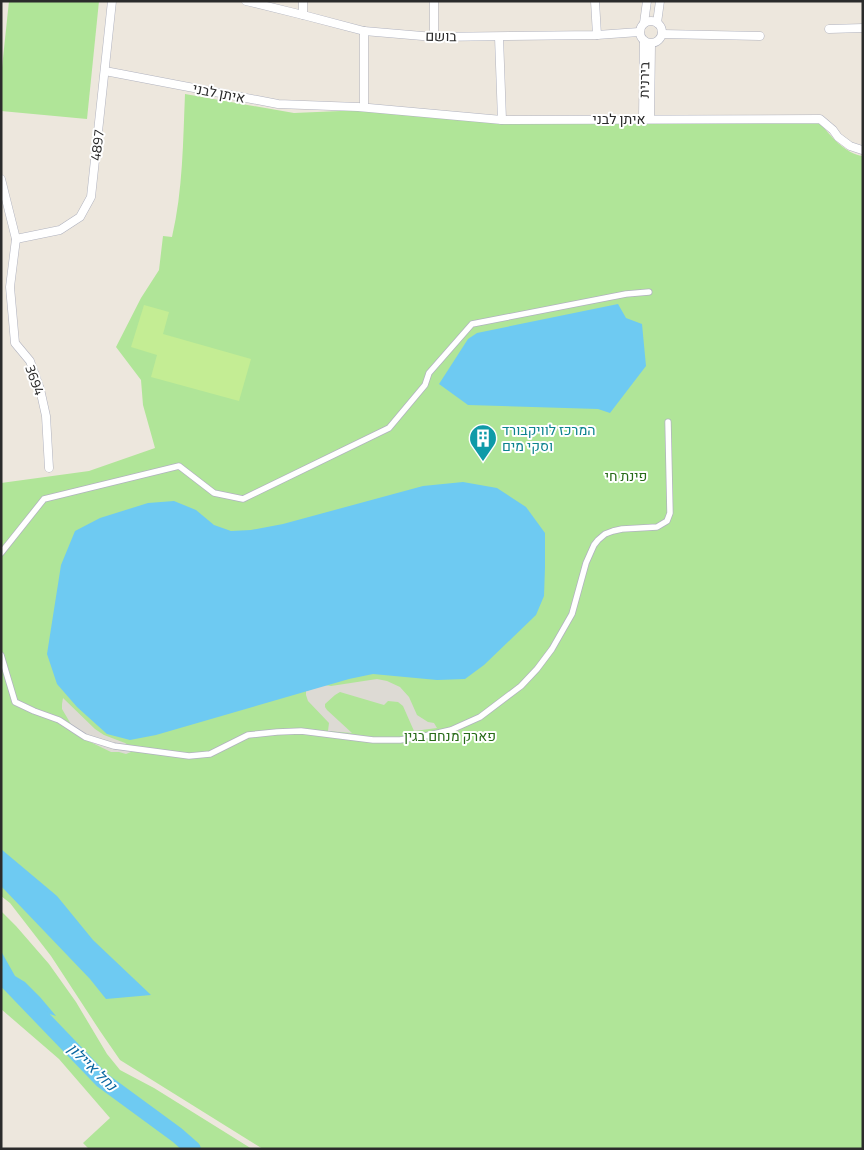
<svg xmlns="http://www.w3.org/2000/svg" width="864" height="1150" font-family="'Titillium Web',Heebo,sans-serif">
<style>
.green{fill:#b0e598}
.pitch{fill:#c4ed94}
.plaza{fill:#dddad4}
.water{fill:#6ecaf2}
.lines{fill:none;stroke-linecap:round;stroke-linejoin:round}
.river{stroke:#6ecaf2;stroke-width:16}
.pedestrian-casing{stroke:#b1b3bf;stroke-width:7}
.minor-casing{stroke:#b1b3bf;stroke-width:9}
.pedestrian{stroke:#fff;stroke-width:5.5}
.minor{stroke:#fff;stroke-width:8}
.labels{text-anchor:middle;stroke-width:4;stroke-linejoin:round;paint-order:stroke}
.street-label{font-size:14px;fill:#2b2b2b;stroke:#fff}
.culture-label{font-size:14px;fill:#0d838f;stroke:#fff;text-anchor:start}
.park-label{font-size:14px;fill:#276b18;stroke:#fff}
.water-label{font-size:15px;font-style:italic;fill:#0a67a1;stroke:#fff}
</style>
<rect width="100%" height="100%" fill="#ede7dd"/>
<!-- green -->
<g class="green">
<polygon points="9,1 99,1 87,119 1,111 1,77"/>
<path d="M185 94 294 113 363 110 500 123 819 122C830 135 845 154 863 156V1149H263L120 1060 100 1031 51 956 10 903 1 896V483L89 471 155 448 143 405 141 380 116 347 141 298 159 270 163 236 172 237C183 190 183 141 185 94Z"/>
<polygon points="1,911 16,926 49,964 76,1002 107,1054 120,1070 154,1088 252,1149 89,1149 83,1143 110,1118 59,1059 1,1009"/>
</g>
<!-- pitch -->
<polygon class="pitch" points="144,305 169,312 163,334 251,359 239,401 151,377 157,355 131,347"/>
<!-- plaza -->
<g class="plaza">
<polygon points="377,679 387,681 400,687 409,697 417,715 428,722 434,723 437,728 414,731 403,706 398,702 388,701 384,705 340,692 335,695 325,704 325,707 327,710 352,733 328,731 329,723 308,701 306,695 306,691 325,685 331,686"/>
<polygon points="63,698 95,729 104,735 125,743 131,747 131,752 126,754 119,752 111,752 78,736 62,709 62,704"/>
</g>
<!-- water -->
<g class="water">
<polygon points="618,304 626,318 642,324 646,366 610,413 598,409 468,405 439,384 468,339 477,333"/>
<polygon points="463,482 497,488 526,507 545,533 545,567 544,596 536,615 484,665 465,679 437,680 373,674 349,679 156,735 130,740 107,734 77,707 57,684 47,654 61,565 75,531 100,518 148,503 174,501 196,510 214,525 231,531 251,530 283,524 423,486"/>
<polygon points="1,849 57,896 93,940 151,995 106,999 90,979 1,886"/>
<polygon points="1,951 15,976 25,982 40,997 56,1016 40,1011 18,987 1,965"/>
</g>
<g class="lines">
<!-- river -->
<polyline class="river" points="1,975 102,1080 177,1135 193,1149"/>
<!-- pedestrian casing -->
<g class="pedestrian-casing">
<g id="pedestrian">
<polyline points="1,553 44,499 179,466 214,493 243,499 389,428 425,385 429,373 472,324 626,294 649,292"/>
<polyline points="1,655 15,702 34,711 59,720 85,737 114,746 189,756 210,754 248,735 277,732 301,731 373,740 400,740 425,736 451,730 480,717 521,686 537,669 552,649 572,614 586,563 594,545 598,540 605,534 613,531 622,529 657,527 667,521 670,513 668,422"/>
</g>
</g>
<!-- minor casing -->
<g class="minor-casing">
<g id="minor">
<polyline points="246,1 303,15 364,31 434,37 597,35 639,32"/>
<polyline points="434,1 434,37"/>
<polyline points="595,1 597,35"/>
<polyline points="303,15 303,1"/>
<circle cx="651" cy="32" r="11"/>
<polyline points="644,23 647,1"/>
<polyline points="657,23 660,1"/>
<polyline points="829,29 863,28"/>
<polyline points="364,31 364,107"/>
<polyline points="662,34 760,36"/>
<polyline points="499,37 502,120"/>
<polyline points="105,71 278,104 358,107 502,120 820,119 833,130 838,137 850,146 862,150"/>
<polyline points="643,119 644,41"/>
<polyline points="650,119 651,44"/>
<polyline points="1,179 16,239 10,287 15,343 30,361 40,389 46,416 49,468"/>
<polyline points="16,239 60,230 80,217 91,197 112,1"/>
</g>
</g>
<!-- pedestrian -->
<use href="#pedestrian" class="pedestrian"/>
<!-- minor -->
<use href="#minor" class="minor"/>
</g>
<!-- icons -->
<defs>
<g id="building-pin" transform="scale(1.4375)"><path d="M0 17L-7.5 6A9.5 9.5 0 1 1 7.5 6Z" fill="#0f9aa8" stroke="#fff"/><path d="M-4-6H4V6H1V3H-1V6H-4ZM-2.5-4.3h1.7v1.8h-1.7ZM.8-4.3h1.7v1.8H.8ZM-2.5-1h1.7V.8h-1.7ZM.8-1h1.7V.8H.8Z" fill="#fff"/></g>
</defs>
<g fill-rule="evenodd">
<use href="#building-pin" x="483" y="438"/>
</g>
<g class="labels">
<!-- street labels -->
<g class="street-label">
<text transform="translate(441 36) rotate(1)" y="5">בושם</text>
<text transform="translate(644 80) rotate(-89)" y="5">בירנית</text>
<text transform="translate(219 93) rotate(11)" y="5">איתן לבני</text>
<text x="619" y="124">איתן לבני</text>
<text transform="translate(97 145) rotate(-83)" y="5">4897</text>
<text transform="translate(35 380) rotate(70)" y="5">3694</text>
</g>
<!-- culture labels -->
<g class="culture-label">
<text x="502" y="435">המרכז לוויקבורד<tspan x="502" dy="16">וסקי מים</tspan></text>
</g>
<!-- park labels -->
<g class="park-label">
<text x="626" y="481">פינת חי</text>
<text x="450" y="741">פארק מנחם בגין</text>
</g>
<!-- water labels -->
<g class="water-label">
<text transform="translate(92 1067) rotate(44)" y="5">נחל איילון</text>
</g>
</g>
<!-- border -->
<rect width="864" height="1150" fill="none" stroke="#2b2b2b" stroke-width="5"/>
</svg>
